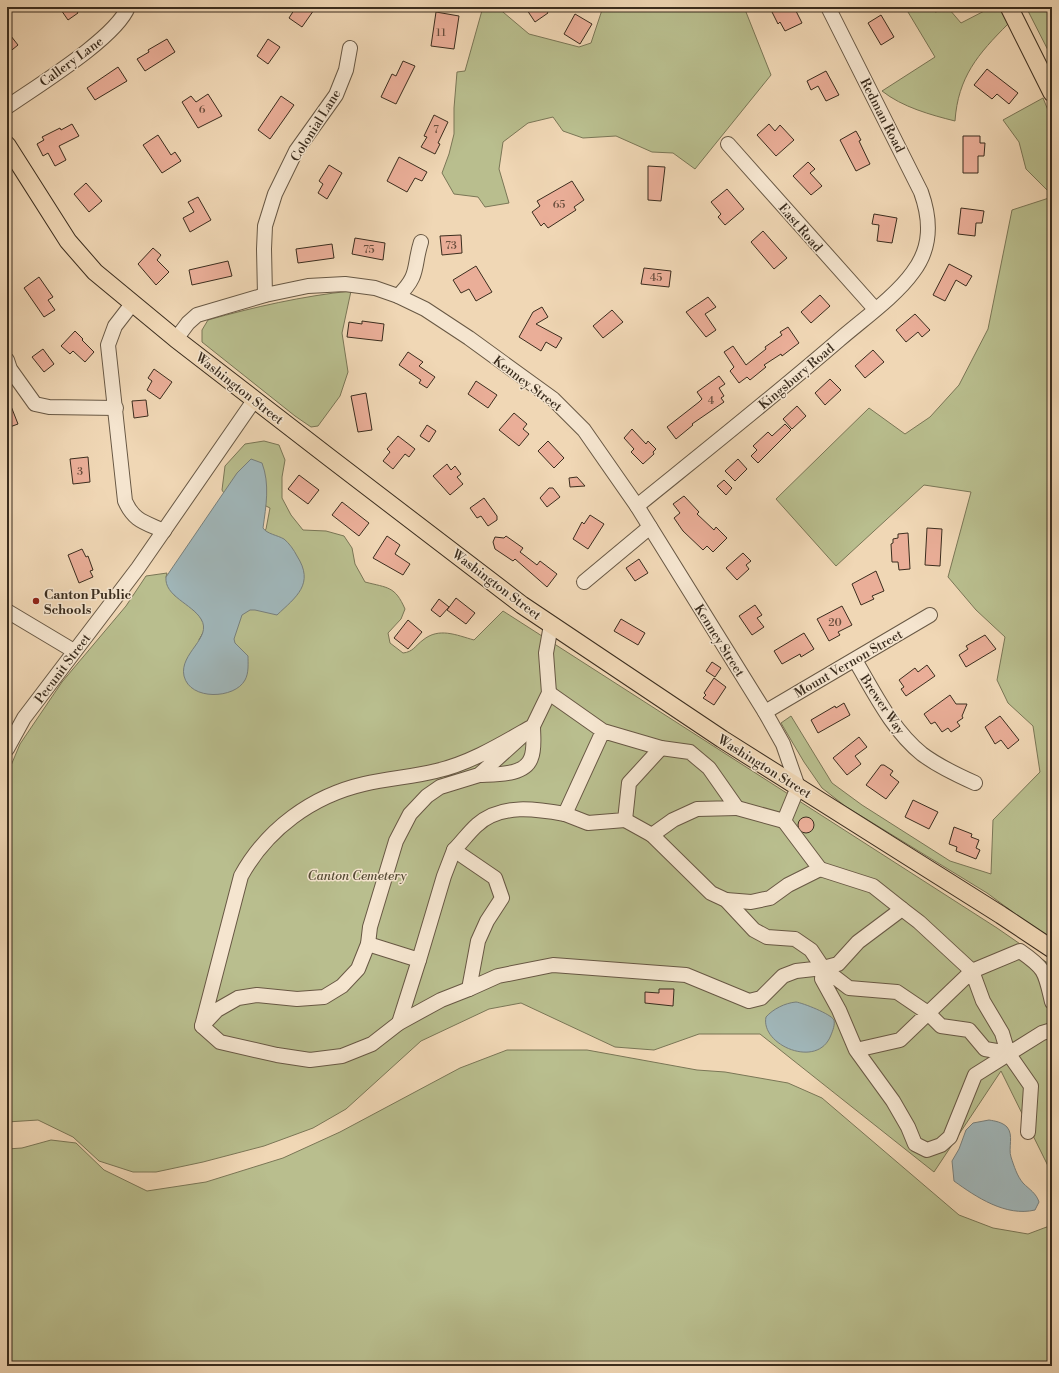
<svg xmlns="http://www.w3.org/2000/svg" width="1059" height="1373" font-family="'Libre Bodoni',serif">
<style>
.green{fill:#b9be8e;stroke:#7a7656}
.water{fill:#a0b6b9;stroke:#787f7b}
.building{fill:#eaae98;stroke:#3b2d1e}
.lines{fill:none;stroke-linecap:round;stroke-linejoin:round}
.minor-casing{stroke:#685844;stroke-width:16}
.major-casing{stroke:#3b2d1e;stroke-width:19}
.minor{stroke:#f5e5cf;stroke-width:14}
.major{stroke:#f0d7b5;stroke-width:17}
.poi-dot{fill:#8f2418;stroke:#f5e5cf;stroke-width:1.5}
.labels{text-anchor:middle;stroke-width:3;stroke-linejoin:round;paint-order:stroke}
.number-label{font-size:11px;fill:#674d3c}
.street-label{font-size:13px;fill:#3b2d1e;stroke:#f5e5cf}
.poi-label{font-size:13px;font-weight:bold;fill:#3b2d1e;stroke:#f5e5cf;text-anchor:start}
.park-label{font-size:13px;font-style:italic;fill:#544a34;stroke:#f5e5cf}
</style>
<rect width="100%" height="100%" fill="#f0d7b5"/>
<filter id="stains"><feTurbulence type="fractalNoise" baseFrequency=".005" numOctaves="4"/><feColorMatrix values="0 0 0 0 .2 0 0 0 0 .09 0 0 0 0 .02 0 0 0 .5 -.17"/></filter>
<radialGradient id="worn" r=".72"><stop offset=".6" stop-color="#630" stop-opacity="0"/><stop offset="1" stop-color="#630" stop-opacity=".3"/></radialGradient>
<!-- green -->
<g class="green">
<polygon points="483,7 497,7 529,34 579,47 591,43 603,7 744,7 771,75 695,169 673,153 652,152 616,136 583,138 563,131 553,117 528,123 503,142 499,169 509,203 485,207 478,197 454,194 442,173 449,154 454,134 454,108 457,72 465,71"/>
<path d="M905 7H931L935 12 949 9 961 23 992 7H999L1008 24C978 54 958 77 955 121 931 115 902 107 882 91L935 57Z"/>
<polygon points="1026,7 1052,7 1052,58"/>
<polygon points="1043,98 1052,120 1052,195 1026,169 1019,142 1003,120"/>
<polygon points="1052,197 1052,941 987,893 845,806 822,788 804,762 781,723 791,716 832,783 862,805 950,861 991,874 993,820 1040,772 1033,726 1008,703 997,680 1005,637 976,610 948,577 971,492 924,485 836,566 776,499 869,408 905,434 930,417 959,385 988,329 1012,210"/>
<path d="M351 291 342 333 348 372 340 396 318 426 311 427 295 416 202 342V330L208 320C254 307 303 296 351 291Z"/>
<path d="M264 441 279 445 285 460 282 477V498L291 515 303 530 326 531 344 536 352 548 355 564 365 582C388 588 395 586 405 609L401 619 388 633 390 643 403 653C413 652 415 646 423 640 439 627 456 635 474 640L503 611 997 928 1052 966V1174L1001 1071 934 1172 760 1034H699L654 1050 615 1047 521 1003 489 1009 421 1041 346 1109 313 1128 264 1146 203 1162 156 1172H133L99 1161 73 1137 38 1120 7 1122V775L20 744 62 682 126 606 146 576 167 573 166 577 174 595 185 602 200 617 205 625V629L199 640 252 550 266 529 270 508 256 501 228 500 222 490 225 466 245 444Z"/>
<polygon points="507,1050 587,1050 697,1070 725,1072 788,1083 822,1098 959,1215 993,1228 1028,1234 1052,1225 1052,1366 7,1366 7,1149 22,1148 51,1140 76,1143 104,1170 147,1191 206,1182 283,1158 340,1132 460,1068"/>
</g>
<!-- water -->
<g class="water">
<path d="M251 459 262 463C270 484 266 506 263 528 267 534 277 535 284 539 289 543 294 550 297 556 315 584 296 597 277 615L255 610H250L242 615 234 639 235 643 248 656C248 663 249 673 245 680 235 699 190 701 184 676 179 653 213 638 201 619 192 604 164 596 166 577L237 473Z"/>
<path d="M796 1002C803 1003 831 1014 834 1020 835 1025 833 1030 831 1035 818 1070 760 1045 766 1017 773 1009 785 1003 796 1002Z"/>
<path d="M989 1120C995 1121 1002 1122 1007 1127 1014 1135 1008 1148 1011 1157 1014 1166 1017 1176 1023 1183 1030 1190 1036 1193 1039 1202L1035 1210C1006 1217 976 1197 954 1181L952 1161 959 1149 966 1130 973 1123Z"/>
</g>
<!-- building -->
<g class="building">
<polygon points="59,7 74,7 78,13 68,20"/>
<polygon points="296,7 316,7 302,27 289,18"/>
<polygon points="525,7 544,7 548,13 535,22"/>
<polygon points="778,7 794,7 802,23 785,31 780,22 778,24 771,10"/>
<polygon points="436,12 459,16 454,49 431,46"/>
<polygon points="575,14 592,24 580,44 564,34"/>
<polygon points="881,15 894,37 881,45 868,23"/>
<polygon points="7,31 18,45 7,54"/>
<polygon points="167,39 175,52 145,71 137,59 149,52 148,50"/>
<polygon points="268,39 280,47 268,64 257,56"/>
<polygon points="403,61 415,66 396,104 381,97 392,74 396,76"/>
<polygon points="118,67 127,81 95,100 87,88"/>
<polygon points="987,69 1018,93 1009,104 997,94 992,99 974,85"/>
<polygon points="826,71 839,95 826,101 818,86 811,90 807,81"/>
<polygon points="208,94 222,116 198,128 182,102 191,96 196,102"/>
<polygon points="281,96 294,105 270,139 258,130"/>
<polygon points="434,115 448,122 438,143 440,144 435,154 421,147 427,137 424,136"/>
<polygon points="72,124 79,136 59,146 66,160 55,166 48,153 43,156 37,144 44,140 42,137 60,128 61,130"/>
<polygon points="769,124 775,131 780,125 794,140 776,156 757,135"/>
<polygon points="856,131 861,140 859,141 870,164 856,171 840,140"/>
<polygon points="158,135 171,155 175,152 181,161 162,173 143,145"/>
<polygon points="963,136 980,136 980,143 985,143 984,156 978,156 978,173 963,173"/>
<polygon points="399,157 427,172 422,181 415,178 407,192 387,181"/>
<polygon points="808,162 815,169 810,173 822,186 811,195 793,176"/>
<polygon points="329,165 342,173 327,199 318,193 323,184 319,181"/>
<polygon points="648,166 665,167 661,201 648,200"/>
<polygon points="572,181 584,200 574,207 576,210 548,228 544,223 541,226 532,212 540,206 537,201"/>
<polygon points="86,183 102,201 89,212 74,194"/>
<polygon points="727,189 744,209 725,225 718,217 721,214 711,202"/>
<polygon points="198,197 211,220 190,232 183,218 194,212 188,202"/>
<polygon points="961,208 984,211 982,223 976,223 975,236 958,234"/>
<polygon points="874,214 897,218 892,243 877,241 879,225 872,224"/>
<polygon points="763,231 787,258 774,269 751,242"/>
<polygon points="461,235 462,253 442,255 440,236"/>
<polygon points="355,238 385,243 383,260 352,254"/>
<polygon points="332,244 334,258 298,263 296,249"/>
<polygon points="153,248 161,255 157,260 169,272 156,285 138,264"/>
<polygon points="228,261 232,276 192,285 189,270"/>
<polygon points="949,264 972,276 966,286 956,280 945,301 933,295"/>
<polygon points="476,266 492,292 476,301 469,289 461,293 453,280"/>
<polygon points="644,268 671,271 669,287 641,284"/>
<polygon points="39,277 53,297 48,300 55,310 44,317 24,288"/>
<polygon points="820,295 830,306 811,323 801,312"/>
<polygon points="708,297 716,307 705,314 716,330 706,337 686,312"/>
<polygon points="542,307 548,317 536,324 562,338 556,348 546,342 541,351 519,337 533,312"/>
<polygon points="612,310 623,322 603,338 593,326"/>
<polygon points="915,314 930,330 922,337 918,332 906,342 896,330"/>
<polygon points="362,321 384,324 382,341 347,337 349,322 362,324"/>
<polygon points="788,327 799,343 782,356 781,354 764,365 766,367 750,380 747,377 739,383 730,371 734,367 724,352 733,346 746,365 766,349 765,347 782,335 780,332"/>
<polygon points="75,331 83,339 82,340 94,352 85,362 73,351 70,354 61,346"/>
<polygon points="43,349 54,364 44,372 32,357"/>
<polygon points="873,350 884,362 865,378 855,366"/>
<polygon points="408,352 423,362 419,366 435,377 427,388 419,383 421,380 399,365"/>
<polygon points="154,369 172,382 160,399 147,390 152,381 148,378"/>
<polygon points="719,376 725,384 719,388 724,396 721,398 724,402 692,424 693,425 676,439 667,427 699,402 702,399 697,392"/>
<polygon points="830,379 841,390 825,405 815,393"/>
<polygon points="476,381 497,395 488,408 468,394"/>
<polygon points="366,393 372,430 358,432 351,396"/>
<polygon points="7,396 18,424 7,428"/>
<polygon points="146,400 148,416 134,418 132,401"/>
<polygon points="797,406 806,416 792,429 783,419"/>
<polygon points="514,413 527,424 523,429 529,434 519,446 499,430"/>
<polygon points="785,424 791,430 758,463 751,456 757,450 753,446 768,432 772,436"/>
<polygon points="427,425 436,431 429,442 420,436"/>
<polygon points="632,429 646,444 648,441 656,449 653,452 654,454 643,464 631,452 634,449 624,438"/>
<polygon points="398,436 415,449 409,457 405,454 393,469 383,461 390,452 387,449"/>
<polygon points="548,441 564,458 554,468 538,451"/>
<polygon points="88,457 90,482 73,484 70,459"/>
<polygon points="738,459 747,469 735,481 725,471"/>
<polygon points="447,464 451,470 455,466 461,474 457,477 463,484 450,495 433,476"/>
<polygon points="299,475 319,490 308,504 288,489"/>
<polygon points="577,477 585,486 570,487 569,478"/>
<polygon points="724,480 732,488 726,495 717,486"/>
<polygon points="549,488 553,488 560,497 547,507 540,498"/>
<polygon points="684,496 699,512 697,514 714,530 716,527 727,538 713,552 707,546 703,550 683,531 674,518 680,513 673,504"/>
<polygon points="484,498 497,516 497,520 488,526 481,516 477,518 470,508"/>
<polygon points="342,502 369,523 359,536 332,515"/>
<polygon points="590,515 604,524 588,549 573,539 582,522 584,524"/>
<polygon points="927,528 942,529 940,566 925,565"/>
<polygon points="908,533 910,569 899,570 898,562 892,562 891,544 893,543 893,539 898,538 898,534"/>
<polygon points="387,536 400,545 395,554 410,564 403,575 373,558"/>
<polygon points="506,536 523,548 520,552 537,565 540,561 557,574 547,587 515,559 513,561 495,549 493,542 495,537 504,538"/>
<polygon points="82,549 86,557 88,556 93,570 90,571 93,577 79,583 68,555"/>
<polygon points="743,553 751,561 746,565 749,569 737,580 726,568"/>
<polygon points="639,559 648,573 635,581 626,568"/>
<polygon points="876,571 884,591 872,596 874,599 861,605 852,584"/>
<polygon points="456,598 475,613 466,624 447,610"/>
<polygon points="439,599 449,607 440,617 431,610"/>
<polygon points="755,605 762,615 757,618 764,627 752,635 739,616"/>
<polygon points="842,606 852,625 838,632 840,635 829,641 817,619"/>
<polygon points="621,619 645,633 638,645 614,631"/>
<polygon points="408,620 422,632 408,649 394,638"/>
<polygon points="804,633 814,649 801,657 800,654 782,664 774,651"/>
<polygon points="985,635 996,649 966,667 959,655 968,649 966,646"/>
<polygon points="712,662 721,668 715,677 706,671"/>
<polygon points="927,665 935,676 906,696 901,689 904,687 899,680 915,668 918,672"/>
<polygon points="714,678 726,687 714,705 703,698 706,695 704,693"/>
<polygon points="950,695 956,704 967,704 962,716 963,718 957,722 960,726 951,732 948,728 942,732 935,722 931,724 924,714"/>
<polygon points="844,703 850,715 818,733 811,720 835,706 836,708"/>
<polygon points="1000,716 1019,740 1008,749 1001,740 995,744 985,727"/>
<polygon points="859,737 867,747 855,756 861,764 847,775 833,758"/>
<polygon points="881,765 884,765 893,771 890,775 899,782 886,799 866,785"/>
<polygon points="913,800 938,812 929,829 905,817"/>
<circle cx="806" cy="825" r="8"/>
<polygon points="954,827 972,834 971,837 979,840 976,848 980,850 976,859 956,851 957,847 949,844"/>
<polygon points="659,989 674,989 673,1006 645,1003 645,992 659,993"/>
</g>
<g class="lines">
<!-- minor casing -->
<g class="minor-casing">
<g id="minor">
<path d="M7 107C37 86 116 38 128 7"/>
<polyline points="728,144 875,309"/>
<polyline points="265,295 264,249 265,226 275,194 296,151 336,95 346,70 350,48"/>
<path d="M398 296C420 275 413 267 421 242"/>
<path d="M132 304 115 326 108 345 125 501C134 521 144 522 164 531"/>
<polyline points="176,339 188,323 197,315 265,295 308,286 345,284 375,288 398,296 425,309 469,338 553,399 584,430 637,506 765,712 783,744 798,787 784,821 820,869 788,885 770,898 751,902 726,900"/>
<polyline points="7,360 10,369 35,404 49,407 116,408"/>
<path d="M637 506C705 451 773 397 839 340 862 320 896 296 913 272 932 247 931 220 921 192L828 7"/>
<polyline points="584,582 650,527"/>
<polyline points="7,611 74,651"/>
<path d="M855 660C874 692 892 730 922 754 938 766 957 775 975 783"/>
<path d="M549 693 603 731 661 748 690 752 709 768 737 808 697 809 673 820 652 835 711 893 726 900 754 930 767 937 795 939 811 950 823 968 796 971 783 976 761 998 749 1001 686 975 553 965 498 976 469 989 478 941 487 921 502 898 495 878 454 850C462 842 469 832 477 825 501 803 537 809 565 814L603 731"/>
<polyline points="765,712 930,615"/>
<path d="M533 726C503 743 471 763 436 771 413 777 388 778 364 784 312 796 267 829 241 876L202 1026 217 1010 238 998 257 995 297 999 324 997 342 986 358 969 368 944 370 927 396 841 410 814 427 796 440 787 479 775 533 726 549 693 546 653 551 625"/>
<polyline points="7,749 24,718 138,568 255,399"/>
<path d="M479 775C495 774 525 776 531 758 535 749 533 736 533 726"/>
<polyline points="737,808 784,821"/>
<polyline points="565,814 588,823 625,820 629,783 661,748"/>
<polyline points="625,820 652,835"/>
<polyline points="820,869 873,886 902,909"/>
<polyline points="368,944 419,960 444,876 454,850"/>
<path d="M823 968 838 964 858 942 902 909 919 922 972 971 1020 951C1046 969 1045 972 1052 1002"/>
<polyline points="399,1023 419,960"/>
<polyline points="202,1026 220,1042 277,1055 310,1060 342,1056 372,1044 399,1023 441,1000 469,989"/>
<polyline points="856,1050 839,1010 822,979 823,968 849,988 897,992 928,1013 941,1026 969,1030 985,1049 1008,1053 1002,1033 983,1001 972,971 900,1040 856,1050 893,1101 908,1127 915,1144 927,1150 941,1145 950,1137 975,1075 1042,1033 1052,1030"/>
<polyline points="1008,1053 1031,1086 1028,1132"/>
</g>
</g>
<!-- major casing -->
<g class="major-casing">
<g id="major">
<polyline points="1009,7 1052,93"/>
<polyline points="7,145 68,241 95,272 176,339 330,458 522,605 722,739 1001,915 1052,949"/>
</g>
</g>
<!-- minor -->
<use href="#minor" class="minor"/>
<!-- major -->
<use href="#major" class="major"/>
</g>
<!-- markers -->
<circle class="poi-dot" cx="36" cy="601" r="4"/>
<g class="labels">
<!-- number labels -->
<g class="number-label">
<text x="441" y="36">11</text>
<text x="202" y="113">6</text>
<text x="436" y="133">7</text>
<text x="559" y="208">65</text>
<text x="451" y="249">73</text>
<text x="369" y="253">75</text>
<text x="656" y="281">45</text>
<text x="711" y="404">4</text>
<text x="80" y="475">3</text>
<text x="835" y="626">20</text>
</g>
<!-- street labels -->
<g class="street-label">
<text transform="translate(71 61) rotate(-36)" y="5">Callery Lane</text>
<text transform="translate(883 115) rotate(63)" y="5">Redman Road</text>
<text transform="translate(315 125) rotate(-58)" y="5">Colonial Lane</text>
<text transform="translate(801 227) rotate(49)" y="5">East Road</text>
<text transform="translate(796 376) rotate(-40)" y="5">Kingsbury Road</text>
<text transform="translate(528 383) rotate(37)" y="5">Kenney Street</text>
<text transform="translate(240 388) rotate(38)" y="5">Washington Street</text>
<text transform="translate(497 584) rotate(37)" y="5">Washington Street</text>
<text transform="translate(720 640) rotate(58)" y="5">Kenney Street</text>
<text transform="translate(848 663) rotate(-30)" y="5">Mount Vernon Street</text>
<text transform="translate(62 668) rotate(-53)" y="5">Pecunit Street</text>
<text transform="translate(883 704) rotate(56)" y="5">Brewer Way</text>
<text transform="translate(765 766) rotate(32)" y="5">Washington Street</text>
</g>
<!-- poi labels -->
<g class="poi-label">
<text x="44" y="599">Canton Public<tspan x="44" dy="15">Schools</tspan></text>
</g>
<!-- park labels -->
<g class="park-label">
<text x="357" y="880">Canton Cemetery</text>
</g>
</g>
<!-- margin -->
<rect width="1059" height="1373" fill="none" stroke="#f0d7b5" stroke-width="24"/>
<rect x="8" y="8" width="1043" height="1357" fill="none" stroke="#3b2d1e" stroke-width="2"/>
<rect x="12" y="12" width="1035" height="1349" fill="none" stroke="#3b2d1e"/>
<rect width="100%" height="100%" filter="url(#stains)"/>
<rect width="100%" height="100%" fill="url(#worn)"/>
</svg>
